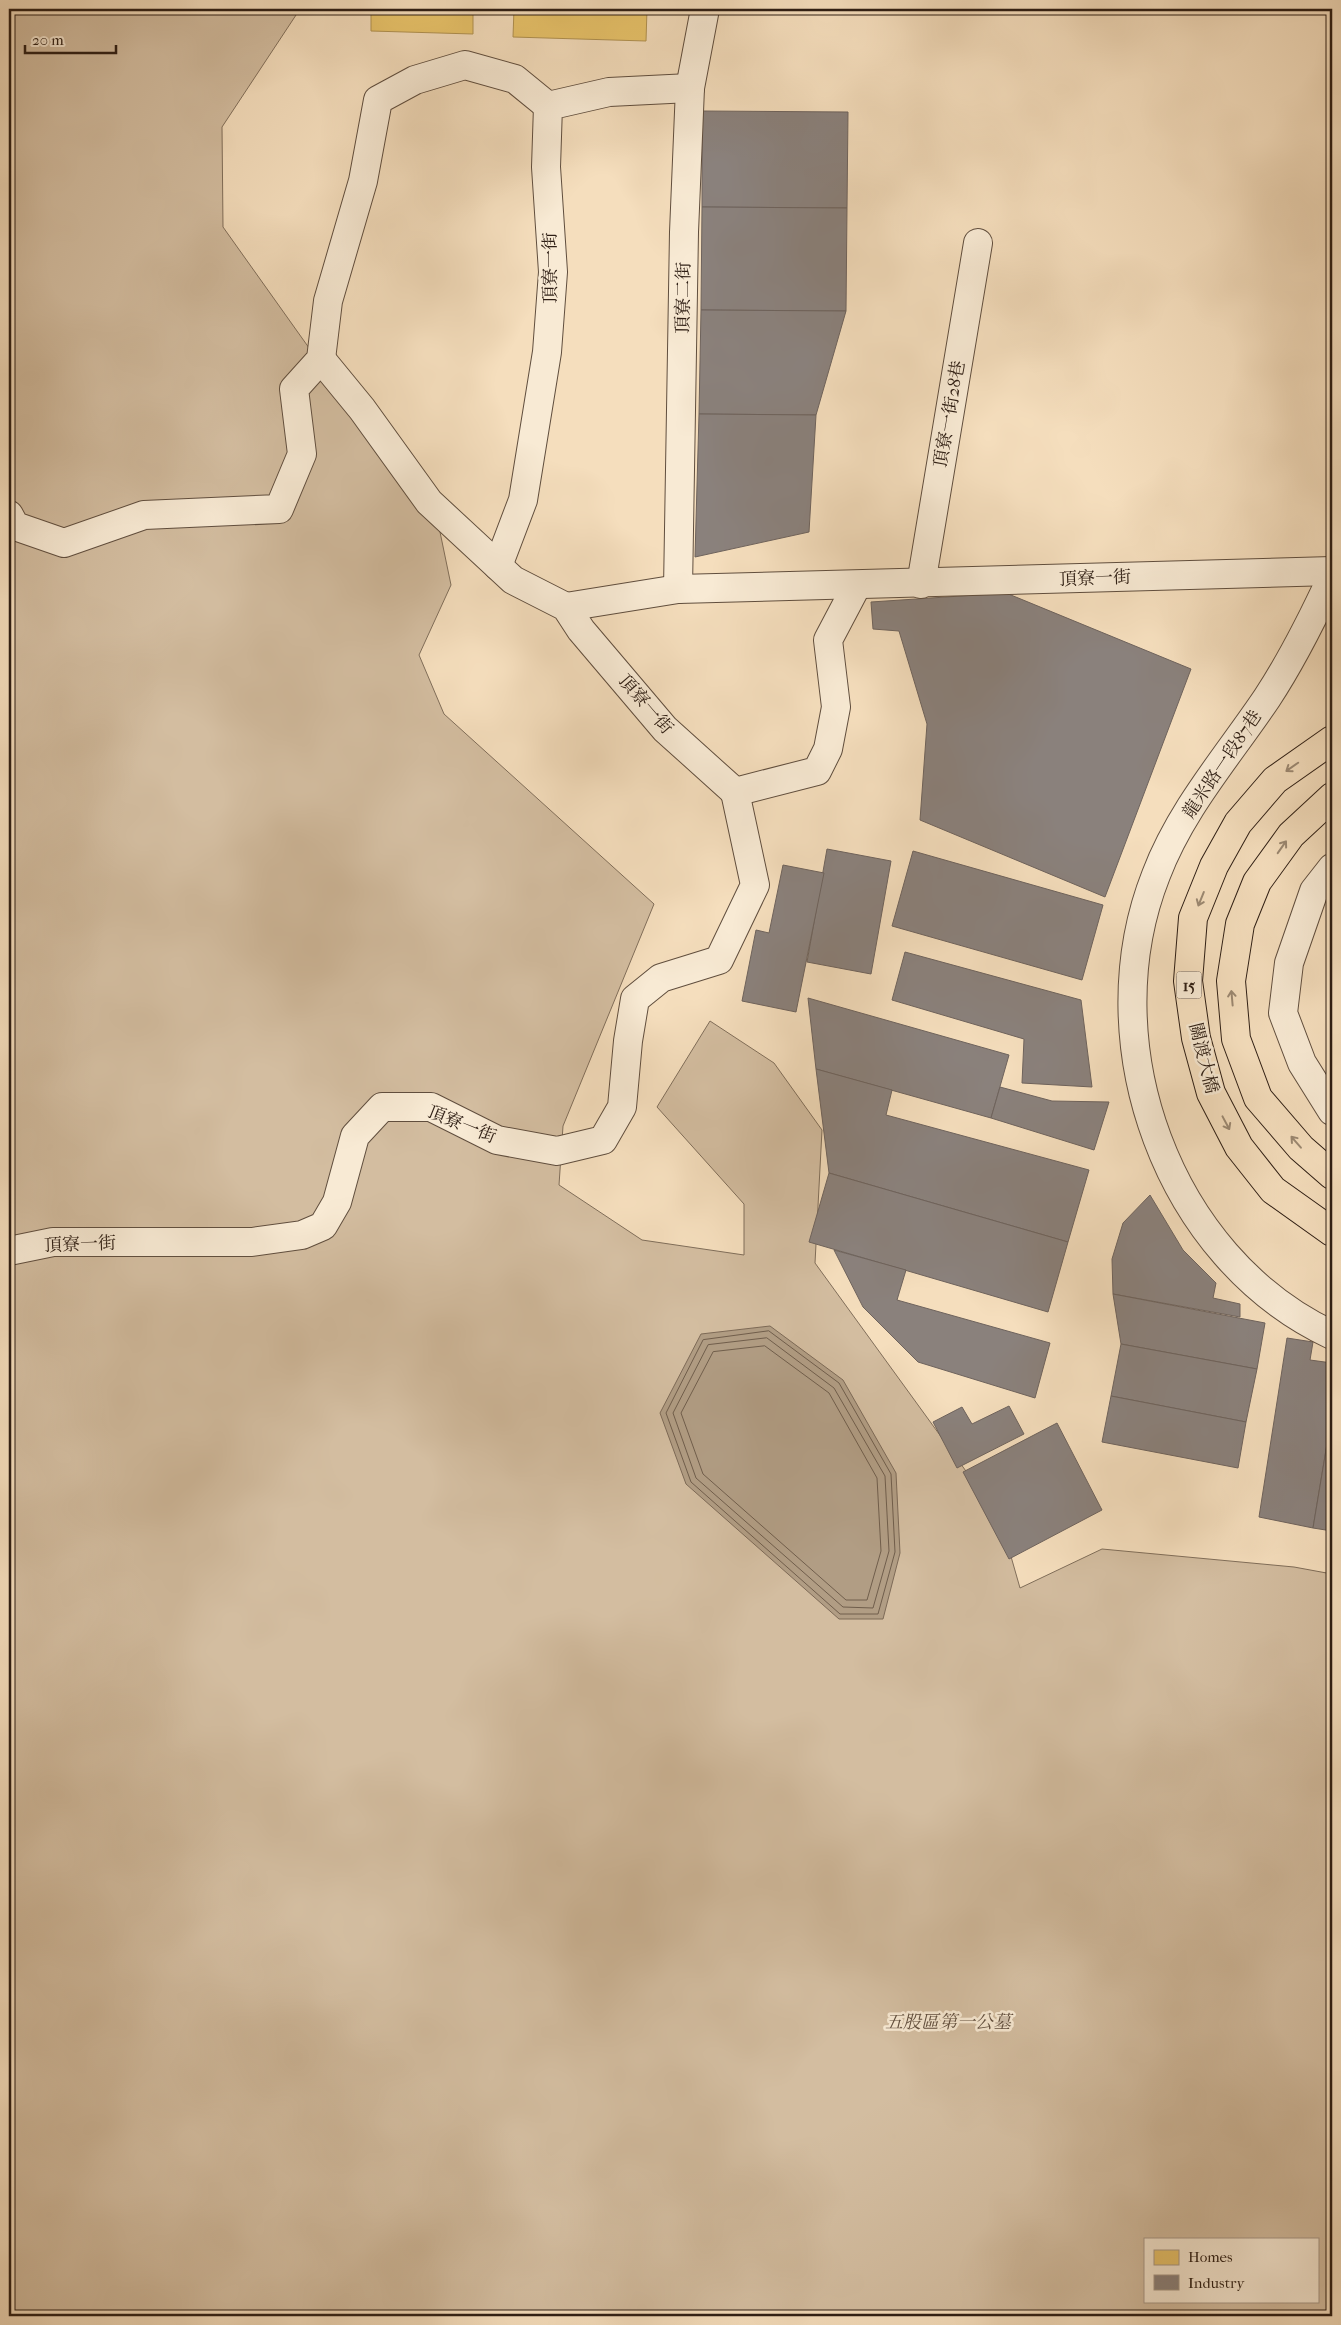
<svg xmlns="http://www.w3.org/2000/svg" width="1341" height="2325" font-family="'IM FELL French Canon','Noto Serif TC',serif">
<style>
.green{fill:#d3bda0;stroke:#806e5a;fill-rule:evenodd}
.water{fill:#b19d84;stroke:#7d6a57}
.homes{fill:#e9c46a;stroke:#b19250}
.industry{fill:#8a817c;stroke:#6e635d}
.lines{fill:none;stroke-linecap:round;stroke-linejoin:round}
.shore{stroke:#705e4c;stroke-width:1}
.minor-casing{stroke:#604e3e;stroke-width:30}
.major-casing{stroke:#2e1e14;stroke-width:30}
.minor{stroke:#f8ead4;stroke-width:28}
.major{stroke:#f5debd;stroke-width:28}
.oneway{stroke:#9b8871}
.labels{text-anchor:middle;stroke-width:5;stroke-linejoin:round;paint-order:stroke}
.shield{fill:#f8ead4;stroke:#6b5b4e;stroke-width:1}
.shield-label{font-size:16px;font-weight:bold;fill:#2e1e14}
.street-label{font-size:18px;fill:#2e1e14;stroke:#f8ead4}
.park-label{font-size:18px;font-style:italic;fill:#604e3e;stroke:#f8ead4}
</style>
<rect width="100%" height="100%" fill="#f5debd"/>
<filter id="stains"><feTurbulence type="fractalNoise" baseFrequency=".004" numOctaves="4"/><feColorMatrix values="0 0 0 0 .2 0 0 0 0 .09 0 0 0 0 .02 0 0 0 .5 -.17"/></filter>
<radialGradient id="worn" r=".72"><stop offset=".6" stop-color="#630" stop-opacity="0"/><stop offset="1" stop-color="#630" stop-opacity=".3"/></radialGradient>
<!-- green -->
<path class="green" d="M9 9H300L222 127 223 227 440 532 451 585 419 655 444 714 654 904 563 1126 559 1185 642 1240 744 1255V1204L657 1107 710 1021 774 1063 822 1130 815 1263 1000 1518 1020 1588 1102 1549 1294 1567 1332 1574V2316H9ZM1145 2239H1317V2301H1145Z"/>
<!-- water -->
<polygon class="water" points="770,1326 843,1380 896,1473 900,1553 883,1619 839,1619 686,1484 660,1413 701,1334"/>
<!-- homes -->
<g class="homes">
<polygon points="371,9 473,9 473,34 371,31"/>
<polygon points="514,9 647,9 646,41 513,37"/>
</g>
<!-- industry -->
<g class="industry">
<polygon points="702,111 848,112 847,208 702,207"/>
<polygon points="702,207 847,208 846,311 701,310"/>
<polygon points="701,310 846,311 816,415 699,414"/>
<polygon points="699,414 816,415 809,532 695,557"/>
<polygon points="1006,593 1191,669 1105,897 920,820 927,724 899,631 873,629 871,602"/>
<polygon points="827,849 891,861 871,974 807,962"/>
<polygon points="913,851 1103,905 1082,980 892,926"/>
<polygon points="783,865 824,873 796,1012 742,1001 756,930 769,933"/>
<polygon points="905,952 1081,1000 1092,1087 1022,1083 1024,1039 892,1000"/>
<polygon points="808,998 1009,1055 991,1118 816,1069"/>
<polygon points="816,1069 892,1090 886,1115 1089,1170 1068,1242 829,1173"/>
<polygon points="1000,1087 1052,1101 1109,1102 1094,1150 991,1118"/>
<polygon points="829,1173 1068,1242 1048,1312 809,1242"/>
<polygon points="1150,1195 1183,1250 1216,1283 1213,1298 1240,1304 1240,1317 1113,1294 1112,1259 1123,1223"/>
<polygon points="834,1250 906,1270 897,1300 1050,1343 1035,1398 918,1362 863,1307"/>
<polygon points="1113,1294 1265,1323 1257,1369 1121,1344"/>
<polygon points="1287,1338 1313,1342 1310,1360 1332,1363 1332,1414 1313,1528 1259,1517"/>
<polygon points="1121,1344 1257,1369 1246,1422 1111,1396"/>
<polygon points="1111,1396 1246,1422 1238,1468 1102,1442"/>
<polygon points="1009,1406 1024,1434 957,1468 933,1422 962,1407 972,1424"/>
<polygon points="1332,1414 1332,1531 1313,1528"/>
<polygon points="1057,1423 1102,1510 1009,1559 963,1472"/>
</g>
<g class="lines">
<!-- shore -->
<g class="shore">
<polygon points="769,1331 839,1383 891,1474 895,1552 878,1614 840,1614 691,1482 666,1413 703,1340"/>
<polygon points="767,1338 834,1388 885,1476 889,1551 873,1608 843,1607 696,1478 673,1413 708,1345"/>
<polygon points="765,1346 829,1393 877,1478 881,1551 867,1600 846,1600 703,1474 681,1413 713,1352"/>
</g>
<!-- minor casing -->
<g class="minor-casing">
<g id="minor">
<polyline points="321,359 362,409 429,502 513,580 566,607 581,630 665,729 735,792 817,771 828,749 836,707 828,640 857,585"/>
<polyline points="9,515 15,526 64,543 144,515 279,509 302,454 294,389 321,359 328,301 363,181 378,100 415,80 465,65 515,79 548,106"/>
<polyline points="498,566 523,500 547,352 553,272 546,167 548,106 609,92 690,88"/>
<path d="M1332 577C1313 618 1292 660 1267 698 1228 756 1181 809 1156 875 1090 1042 1167 1258 1332 1335"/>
<polyline points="921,584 978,243"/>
<polyline points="678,589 684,232 690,88 705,9"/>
<polyline points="566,607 678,589 1332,571"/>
<polyline points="1332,868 1314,891 1289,963 1283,1013 1302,1063 1332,1111"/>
<polyline points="9,1251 53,1242 252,1242 302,1235 323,1226 337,1202 355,1136 382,1107 431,1107 497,1140 557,1151 603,1140 622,1107 628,1041 635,999 661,978 719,960 755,885 735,792"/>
</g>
</g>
<!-- major casing -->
<g class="major-casing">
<g id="major">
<polyline points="1332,740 1275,780 1238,823 1214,866 1193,918 1188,981 1196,1038 1211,1093 1239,1147 1273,1190 1332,1232"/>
<polyline points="1332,797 1291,835 1257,882 1240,924 1231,981 1236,1039 1258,1098 1301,1148 1332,1175"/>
</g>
</g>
<!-- minor -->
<use href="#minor" class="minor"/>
<!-- major -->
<use href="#major" class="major"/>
</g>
<!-- one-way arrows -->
<defs><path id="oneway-shaft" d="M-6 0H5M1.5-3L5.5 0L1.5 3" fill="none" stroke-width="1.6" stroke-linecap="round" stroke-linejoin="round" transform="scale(1.25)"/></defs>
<g class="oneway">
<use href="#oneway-shaft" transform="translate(1292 767) rotate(145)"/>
<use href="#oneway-shaft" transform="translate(1282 847) rotate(-55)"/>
<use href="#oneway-shaft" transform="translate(1201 899) rotate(112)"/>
<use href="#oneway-shaft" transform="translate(1232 998) rotate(-95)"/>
<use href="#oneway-shaft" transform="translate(1226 1123) rotate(62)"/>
<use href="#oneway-shaft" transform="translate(1296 1142) rotate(-131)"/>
</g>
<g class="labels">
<!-- shield labels -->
<rect class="shield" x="1176.5" y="971.5" width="25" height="27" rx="4"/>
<g class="shield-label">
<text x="1189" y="991">15</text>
</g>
<!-- street labels -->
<g class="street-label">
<text transform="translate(550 268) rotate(-90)" y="6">頂寮一街</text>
<text transform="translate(683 298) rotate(-89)" y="6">頂寮二街</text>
<text transform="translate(949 414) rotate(-80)" y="6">頂寮一街28巷</text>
<text transform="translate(1095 578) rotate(-2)" y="6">頂寮一街</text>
<text transform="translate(646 704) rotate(49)" y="6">頂寮一街</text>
<text transform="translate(1222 764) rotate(-56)" y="6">龍米路一段87巷</text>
<text transform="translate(1204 1058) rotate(76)" y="6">關渡大橋</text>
<text transform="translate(462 1124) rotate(22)" y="6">頂寮一街</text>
<text transform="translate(80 1244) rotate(-2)" y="6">頂寮一街</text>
</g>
<!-- park labels -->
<g class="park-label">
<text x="948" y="2028">五股區第一公墓</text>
</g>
</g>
<!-- margin -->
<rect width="1341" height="2325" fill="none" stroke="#f5debd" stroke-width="30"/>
<rect x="10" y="10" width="1321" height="2305" fill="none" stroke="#2e1e14" stroke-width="2.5"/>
<rect x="15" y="15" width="1311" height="2295" fill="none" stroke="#2e1e14"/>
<!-- legend -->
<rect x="1144" y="2238" width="175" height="65" fill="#f8ead4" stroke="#a79887"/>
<rect x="1154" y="2250" width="25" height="15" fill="#e9c46a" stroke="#a79887"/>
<text x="1188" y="2262" font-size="15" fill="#2e1e14">Homes</text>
<rect x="1154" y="2275" width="25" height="15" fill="#8a817c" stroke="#a79887"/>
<text x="1188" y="2288" font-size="15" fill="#2e1e14">Industry</text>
<!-- scale -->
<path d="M25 45v8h91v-8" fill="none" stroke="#2e1e14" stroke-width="2.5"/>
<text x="32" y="45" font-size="15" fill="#2e1e14" stroke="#f8ead4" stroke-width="4" paint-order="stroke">20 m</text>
<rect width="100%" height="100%" filter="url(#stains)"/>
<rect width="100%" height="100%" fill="url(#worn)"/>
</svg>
